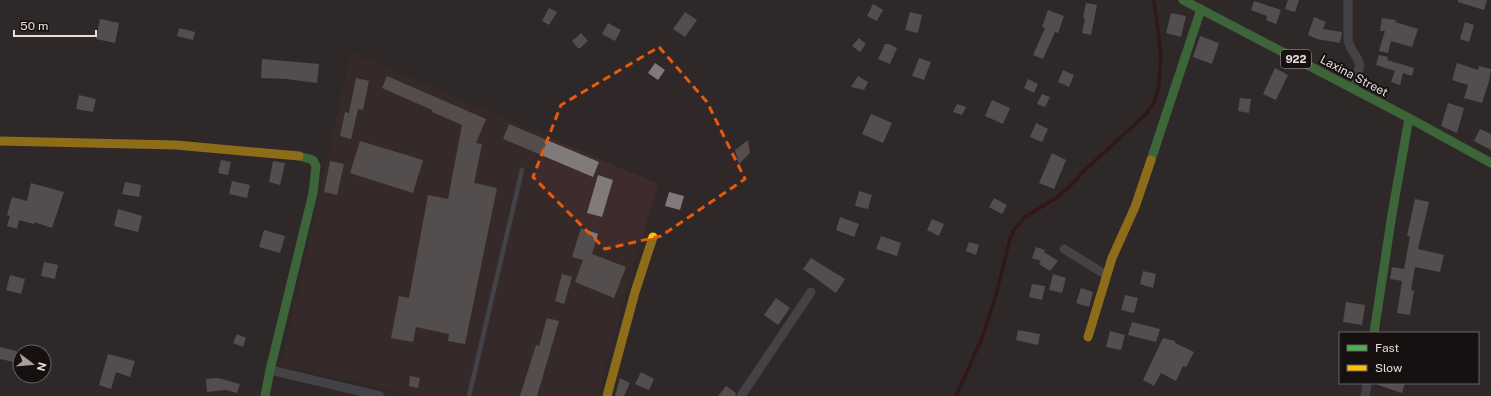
<svg xmlns="http://www.w3.org/2000/svg" width="1491" height="396" font-family="'Public Sans',sans-serif">
<style>
.built{fill:#3e2b2b}
.lines{fill:none;stroke-linecap:round;stroke-linejoin:round}
.stream{stroke:#34040a;stroke-width:3.5}
.building{fill:#817a7a}
.lane{stroke:#5c636d;stroke-width:4.5}
.street{stroke:#5c636d;stroke-width:9}
.fast{stroke:#4caf50;stroke-width:9}
.slow{stroke:#ffc107;stroke-width:9}
.marked{fill:none;stroke:#e8590c;stroke-width:3;stroke-dasharray:8 5;stroke-linejoin:round}
.labels{text-anchor:middle;stroke-width:4;stroke-linejoin:round;paint-order:stroke}
.shield{fill:#161010;stroke:#a9a0a0;stroke-width:1}
.shield-label{font-size:11px;font-weight:bold;fill:#e8dede}
.street-label{font-size:12px;fill:#e8dede;stroke:#161010}
</style>
<rect width="100%" height="100%" fill="#302828"/>
<!-- built -->
<polygon class="built" points="351,52 658,184 597,396 418,396 281,365"/>
<g class="lines">
<!-- stream -->
<polyline class="stream" points="956,396 982,338 996,295 1010,239 1014,230 1025,217 1056,198 1071,185 1087,168 1146,114 1155,101 1159,84 1161,55 1154,0"/>
</g>
<!-- building -->
<g class="building">
<polygon points="1288,0 1299,0 1295,12 1285,9"/>
<polygon points="1458,0 1487,0 1484,10 1458,2"/>
<polygon points="1254,1 1281,10 1276,24 1266,20 1267,16 1251,10"/>
<polygon points="1086,3 1097,5 1091,35 1082,33 1085,18 1083,18"/>
<polygon points="873,4 883,10 877,21 867,16"/>
<polygon points="549,8 557,12 549,25 542,21"/>
<polygon points="1048,10 1064,16 1058,33 1055,32 1043,59 1033,55 1045,28 1042,27"/>
<polygon points="685,12 697,20 685,37 673,29"/>
<polygon points="910,12 922,15 918,33 905,30"/>
<polygon points="1171,13 1186,16 1181,37 1166,33"/>
<polygon points="1314,17 1326,22 1323,29 1342,32 1340,43 1317,39 1308,35"/>
<polygon points="1382,18 1396,20 1395,22 1418,29 1412,47 1391,41 1388,53 1379,51 1385,31 1380,31"/>
<polygon points="100,19 119,23 115,43 96,39"/>
<polygon points="1465,22 1474,25 1469,42 1460,39"/>
<polygon points="608,23 621,30 615,41 602,34"/>
<polygon points="179,28 195,32 193,40 177,36"/>
<polygon points="581,33 588,41 579,49 572,41"/>
<polygon points="1200,36 1219,43 1212,64 1193,57"/>
<polygon points="859,38 866,44 860,52 852,46"/>
<polygon points="885,44 889,44 897,48 890,64 878,59"/>
<polygon points="1379,55 1388,57 1387,60 1414,68 1412,76 1403,73 1400,85 1391,82 1395,71 1376,65"/>
<polygon points="919,58 931,62 924,80 912,76"/>
<polygon points="262,59 319,64 317,83 286,79 261,78"/>
<polygon points="655,63 665,70 658,80 648,73"/>
<polygon points="1457,63 1478,70 1479,66 1491,69 1489,81 1482,103 1464,98 1468,85 1452,80"/>
<polygon points="1275,68 1288,75 1276,100 1263,94"/>
<polygon points="1063,70 1074,75 1069,87 1058,82"/>
<polygon points="387,76 486,119 476,143 482,144 474,183 497,188 465,344 448,341 449,334 416,327 413,342 391,338 399,296 409,298 428,195 448,199 462,125 432,112 432,110 382,88"/>
<polygon points="858,76 868,82 864,90 851,87"/>
<polygon points="356,78 369,81 363,110 358,109 351,139 340,136 345,112 349,113"/>
<polygon points="1028,79 1038,84 1034,93 1024,88"/>
<polygon points="1042,94 1050,97 1045,107 1037,104"/>
<polygon points="79,95 96,99 93,112 76,109"/>
<polygon points="1240,98 1251,99 1249,113 1238,111"/>
<polygon points="992,100 1010,108 1003,124 985,116"/>
<polygon points="1448,103 1464,108 1457,133 1441,126"/>
<polygon points="957,104 966,107 962,115 953,112"/>
<polygon points="871,114 892,123 883,143 862,134"/>
<polygon points="1036,123 1048,129 1042,142 1030,137"/>
<polygon points="509,124 599,162 593,177 503,139"/>
<polygon points="1480,129 1491,134 1491,150 1474,141"/>
<polygon points="748,140 750,153 739,164 735,150"/>
<polygon points="360,141 423,160 413,193 350,173"/>
<polygon points="1052,153 1066,160 1054,189 1039,183"/>
<polygon points="221,160 231,162 228,175 218,173"/>
<polygon points="273,161 285,163 280,185 269,182"/>
<polygon points="330,161 344,164 337,195 324,192"/>
<polygon points="598,175 613,180 602,217 587,213"/>
<polygon points="232,181 250,185 247,198 229,194"/>
<polygon points="125,182 141,185 139,197 122,194"/>
<polygon points="31,183 64,192 52,228 34,222 34,224 19,220 17,229 7,226 10,216 7,215 12,197 27,201"/>
<polygon points="859,191 872,195 868,209 855,206"/>
<polygon points="669,192 684,196 680,210 665,206"/>
<polygon points="994,198 1007,205 1002,214 989,207"/>
<polygon points="1415,199 1429,202 1418,249 1444,255 1440,272 1415,267 1411,290 1414,291 1410,315 1397,313 1402,281 1390,279 1392,267 1404,269 1410,237 1407,236"/>
<polygon points="118,209 142,216 138,232 114,226"/>
<polygon points="840,217 859,224 854,237 836,230"/>
<polygon points="932,219 944,224 939,236 927,230"/>
<polygon points="581,228 598,234 592,254 626,267 614,298 575,282 583,260 572,257"/>
<polygon points="264,230 285,236 280,253 259,247"/>
<polygon points="881,236 901,243 897,256 876,249"/>
<polygon points="969,242 979,245 976,255 966,251"/>
<polygon points="1036,247 1045,250 1044,252 1058,261 1050,271 1039,264 1041,261 1032,258"/>
<polygon points="811,258 845,279 836,293 803,269"/>
<polygon points="44,262 58,265 55,279 41,276"/>
<polygon points="1143,271 1156,274 1153,288 1140,284"/>
<polygon points="562,274 572,277 564,304 555,301"/>
<polygon points="1053,274 1066,278 1062,293 1049,290"/>
<polygon points="10,275 25,279 21,294 6,290"/>
<polygon points="1032,284 1045,286 1042,300 1029,297"/>
<polygon points="1081,288 1093,292 1089,307 1076,303"/>
<polygon points="1125,295 1138,298 1134,313 1121,310"/>
<polygon points="776,298 790,308 778,325 764,315"/>
<polygon points="1346,302 1365,305 1362,325 1343,322"/>
<polygon points="547,318 559,321 537,396 520,396 536,345 539,346"/>
<polygon points="1132,322 1160,329 1156,342 1128,335"/>
<polygon points="1018,330 1040,334 1038,345 1016,340"/>
<polygon points="1110,331 1125,335 1121,350 1106,347"/>
<polygon points="237,334 246,338 243,347 233,343"/>
<polygon points="1163,338 1175,341 1175,343 1194,352 1186,367 1183,366 1176,381 1161,373 1154,386 1143,380"/>
<polygon points="0,347 16,351 14,362 0,359"/>
<polygon points="108,354 135,361 130,377 116,372 111,389 99,385"/>
<polygon points="641,372 654,379 649,390 635,384"/>
<polygon points="410,376 420,378 418,388 409,386"/>
<polygon points="218,378 240,384 237,393 226,390 207,392 206,379"/>
<polygon points="620,378 630,383 624,396 615,396"/>
<polygon points="1378,383 1405,383 1402,393 1378,385"/>
<polygon points="726,386 736,393 735,396 718,396"/>
</g>
<g class="lines">
<!-- lane -->
<polyline class="lane" points="469,396 522,170"/>
<!-- street -->
<g class="street">
<polyline points="1348,0 1348,41 1351,48 1358,60 1360,65 1353,89"/>
<polyline points="1064,249 1106,275"/>
<polyline points="270,370 380,396"/>
<polyline points="741,396 811,292"/>
<polyline points="1365,396 1367,383"/>
</g>
<!-- fast -->
<g class="fast">
<polyline points="1183,0 1409,118 1491,163"/>
<polyline points="1151,160 1201,9"/>
<polyline points="1374,333 1392,214 1409,118"/>
<polyline points="265,396 270,370 313,193 316,166 313,160 299,156"/>
</g>
<!-- slow -->
<g class="slow">
<polyline points="0,141 176,145 299,156"/>
<polyline points="1088,337 1112,258 1135,207 1151,160"/>
<polyline points="607,396 635,292 653,237"/>
</g>
</g>
<!-- marked area -->
<path d="M0 0H1491V396H0ZM659 47 707 102 745 179 661 236 605 249 533 177 561 105Z" fill="#302828" fill-opacity=".55" fill-rule="evenodd"/>
<path class="marked" d="M659 47 707 102 745 179 661 236 605 249 533 177 561 105Z"/>
<g class="labels">
<!-- shield labels -->
<rect class="shield" x="1281" y="50" width="30" height="18" rx="3"/>
<g class="shield-label">
<text x="1296" y="63">922</text>
</g>
<!-- street labels -->
<g class="street-label">
<text transform="translate(1354 76) rotate(28)" y="4">Laxina Street</text>
</g>
</g>
<!-- legend -->
<rect x="1339" y="332" width="140" height="52" fill="#161010" stroke="#6a6262"/>
<rect x="1347" y="345" width="20" height="6" fill="#4caf50" stroke="#6a6262"/>
<text x="1375" y="352" font-size="12" fill="#e8dede">Fast</text>
<rect x="1347" y="365" width="20" height="6" fill="#ffc107" stroke="#6a6262"/>
<text x="1375" y="372" font-size="12" fill="#e8dede">Slow</text>
<!-- north arrow -->
<g transform="translate(32 364) rotate(106)"><circle r="19" fill="#161010" stroke="#6a6262"/>
<path d="M0-3L7 15L0 10L-7 15Z" fill="#a89e9e"/>
<text y="-6" font-size="11" font-weight="bold" text-anchor="middle" fill="#e8dede">N</text>
</g>
<!-- scale -->
<path d="M14 30v6h82v-6" fill="none" stroke="#e8dede" stroke-width="2"/>
<text x="20" y="30" font-size="12" fill="#e8dede" stroke="#161010" stroke-width="3" paint-order="stroke">50 m</text>
</svg>
